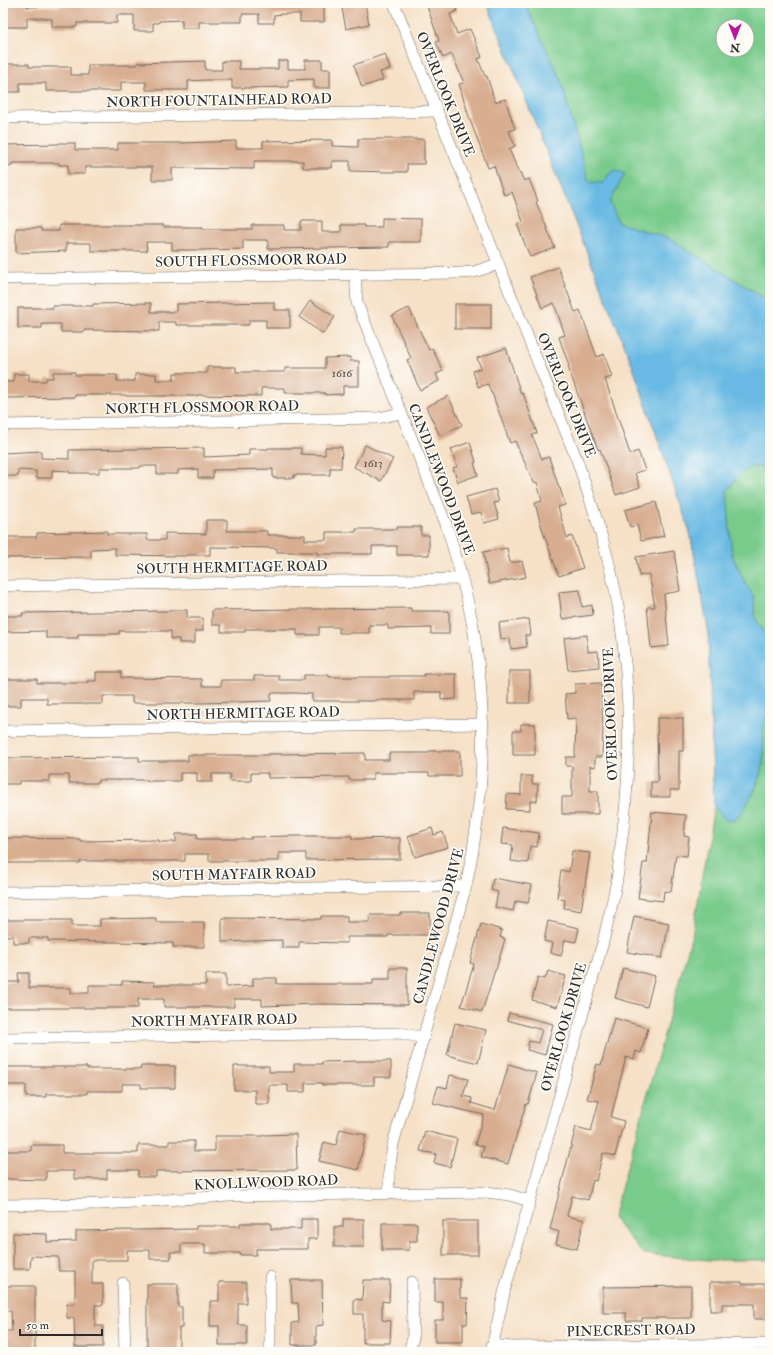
<svg xmlns="http://www.w3.org/2000/svg" width="773" height="1355" font-family="'IM FELL Double Pica',serif">
<style>
.green{fill:#79cb8c;stroke:#527b5c;fill-rule:evenodd}
.water{fill:#67b9e3;stroke:#497287}
.building{fill:#d8ad90}
.lines{fill:none;stroke-linecap:round;stroke-linejoin:round}
.minor-casing{stroke:#726a61;stroke-width:12}
.minor{stroke:#fff;stroke-width:11}
.labels{text-anchor:middle;stroke-width:3.5;stroke-linejoin:round;paint-order:stroke}
.number-label{font-size:12px;fill:#564c44}
.street-label{font-size:14px;fill:#2b2b2b;stroke:#fdfcf7}
</style>
<rect width="100%" height="100%" fill="#fdfcf7"/>
<filter id="ink" filterUnits="userSpaceOnUse"><feTurbulence type="fractalNoise" baseFrequency=".025" numOctaves="2"/><feDisplacementMap in="SourceGraphic" scale="8" xChannelSelector="R" yChannelSelector="G"/><feConvolveMatrix kernelMatrix="1 2 1 2 8 2 1 2 1" color-interpolation-filters="sRGB"/></filter>
<filter id="wash" filterUnits="userSpaceOnUse"><feTurbulence type="fractalNoise" baseFrequency=".012" numOctaves="4" result="noise"/><feDisplacementMap in="SourceGraphic" scale="16" xChannelSelector="R" yChannelSelector="G"/><feGaussianBlur stdDeviation="0.9" result="paint"/><feColorMatrix in="noise" values="0 0 0 0 0 0 0 0 0 0 0 0 0 0 0 0 0 1.4 0 .05"/><feComposite in="paint" operator="in"/></filter>
<g filter="url(#wash)">
<rect width="100%" height="100%" fill="#f6e0c6"/>
<!-- green -->
<path class="green" d="M487 3H770V1260H708L643 1254 613 1218 693 931 714 806 708 628 690 532 632 364ZM723 26H747V50H723Z"/>
<!-- water -->
<polygon class="water" points="487,3 525,3 561,80 589,182 603,183 609,174 616,170 625,174 610,202 619,223 670,239 766,299 770,298 770,467 749,467 737,478 727,491 732,555 745,583 754,596 755,618 770,642 770,706 764,723 763,766 755,790 743,811 733,820 725,820 714,806 708,628 690,532 632,364"/>
<g id="blocks">
<!-- building -->
<g class="building">
<polygon points="3,3 27,3 27,7 60,6 60,3 267,3 267,4 324,3 324,22 300,22 300,14 283,14 274,15 274,23 259,23 259,14 242,14 242,22 199,22 199,28 182,28 182,20 159,21 159,23 153,23 153,31 134,31 134,15 117,15 117,23 77,23 77,27 52,27 52,19 43,18 27,18 27,27 3,27"/>
<polygon points="341,3 365,3 369,24 346,29"/>
<polygon points="426,3 454,3 457,11 450,14 457,34 470,29 482,57 478,59 485,76 487,76 495,102 505,99 515,129 509,131 515,146 509,149 519,173 520,172 524,181 529,179 538,201 536,202 555,248 530,257 517,224 523,222 512,192 504,195 494,166 488,168 470,120 459,84 464,83 452,54 443,58 436,42 439,41"/>
<polygon points="385,54 390,69 380,72 383,80 362,87 354,65"/>
<polygon points="305,60 322,60 322,69 330,69 330,88 314,88 314,79 288,80 288,87 247,88 232,88 232,80 205,80 188,81 188,90 146,90 146,82 121,82 121,91 46,91 46,83 20,83 20,92 4,92 5,64 29,64 29,67 71,67 71,75 88,75 88,65 137,65 137,63 205,61 205,70 222,70 222,61 239,61 239,69 278,69 278,61 288,61 288,69 305,69"/>
<polygon points="358,139 424,139 424,164 407,164 407,172 390,172 350,171 350,161 332,161 332,168 303,168 303,161 254,161 254,169 172,168 172,180 152,180 152,167 85,167 85,174 68,174 68,165 59,165 59,163 12,163 12,166 3,166 3,145 59,144 59,143 75,143 75,150 118,150 118,143 181,143 236,141 236,148 263,148 263,141 332,140 332,146 358,147"/>
<polygon points="382,218 421,219 421,242 389,242 389,247 268,249 268,240 243,240 243,249 203,250 172,250 172,242 146,242 147,251 91,251 91,243 66,243 66,251 16,253 16,228 41,228 41,231 59,231 59,225 163,225 163,227 203,227 203,229 252,229 252,225 284,225 284,230 301,230 301,221 322,221 322,232 341,232 341,225 364,225 364,227 382,227"/>
<polygon points="558,267 575,312 580,310 597,357 604,354 612,377 605,379 630,454 638,451 645,470 635,473 640,487 616,495 600,449 598,450 568,367 569,366 559,337 565,335 554,303 542,308 530,277"/>
<polygon points="310,301 335,317 323,334 299,317"/>
<polygon points="274,302 274,310 290,310 290,328 266,328 266,320 249,320 249,325 176,325 176,322 159,322 159,331 84,330 84,332 61,332 61,324 42,324 42,328 18,328 18,308 53,308 53,306 93,306 93,304 151,303 151,312 176,312 176,304"/>
<rect x="455" y="304" width="36" height="25"/>
<polygon points="409,308 429,350 432,348 443,371 436,374 439,381 420,390 407,360 411,358 392,316"/>
<polygon points="506,348 521,394 523,393 537,433 532,435 542,459 549,457 559,488 560,488 565,505 558,507 567,538 572,536 583,568 559,576 543,532 535,503 542,501 537,482 534,483 515,441 510,443 492,393 491,393 488,384 478,387 473,371 481,368 477,358"/>
<polygon points="350,357 350,361 359,361 359,386 343,386 343,394 325,395 325,393 285,393 285,388 261,388 261,396 197,395 197,396 126,396 126,395 75,395 75,397 4,398 4,382 14,382 14,374 29,374 29,381 46,381 46,378 53,378 53,372 75,372 75,375 117,375 117,381 135,381 135,374 156,374 156,380 174,380 174,373 207,373 207,367 236,367 236,372 285,372 285,368 325,368 325,358"/>
<polygon points="448,396 462,425 440,436 426,407"/>
<polygon points="470,442 476,462 474,463 478,475 458,482 453,468 457,467 451,449"/>
<polygon points="365,445 393,459 381,481 354,467"/>
<polygon points="325,447 342,447 341,468 330,468 330,475 294,475 294,478 273,478 273,469 213,470 213,478 198,478 198,469 178,470 178,474 157,474 157,466 140,466 140,468 99,468 99,473 69,473 69,471 52,470 52,478 36,478 36,471 18,470 18,476 4,476 4,469 3,469 3,453 41,451 41,458 69,459 69,450 204,448 204,457 249,455 249,449 268,449 268,448 301,448 301,454 325,455"/>
<polygon points="495,489 499,502 494,503 499,519 484,523 481,512 471,514 466,497"/>
<polygon points="656,502 664,536 641,541 637,525 630,527 625,510"/>
<polygon points="206,520 227,520 227,531 267,531 267,535 305,535 305,540 326,540 326,532 356,532 356,529 397,529 397,527 421,527 421,535 429,535 429,555 397,555 397,546 372,546 372,554 317,554 317,552 277,552 277,548 210,547 210,555 186,555 186,556 115,555 115,548 91,549 91,557 3,558 3,537 37,537 37,533 107,531 107,534 147,534 147,540 165,540 165,533 206,534"/>
<polygon points="507,548 510,563 522,561 526,577 489,584 483,552"/>
<polygon points="674,551 680,591 664,594 669,646 651,648 647,607 655,607 649,574 639,576 636,557"/>
<polygon points="580,590 582,607 592,605 593,615 562,619 559,592"/>
<polygon points="411,608 411,611 449,611 449,634 431,634 431,628 388,629 388,625 369,625 369,633 339,633 339,627 319,627 319,635 297,635 297,629 245,629 245,632 221,632 221,625 212,625 212,610"/>
<polygon points="170,610 187,610 187,618 203,618 203,631 195,631 195,643 179,643 179,639 171,639 171,631 119,631 119,634 78,634 78,638 46,638 46,631 6,632 6,616 23,616 22,613 170,611"/>
<polygon points="529,619 531,635 525,635 527,647 511,649 510,638 501,639 499,623"/>
<polygon points="587,635 588,652 598,651 599,667 568,670 564,638"/>
<rect x="509" y="671" width="21" height="32"/>
<polygon points="96,672 121,672 121,678 202,679 202,686 221,686 221,680 254,680 254,676 279,676 279,680 304,680 304,675 329,675 329,677 389,677 389,676 424,676 424,674 456,674 456,699 441,700 441,692 414,692 414,700 375,700 375,701 312,701 312,694 296,693 271,693 271,701 202,703 132,703 132,696 103,696 103,704 47,704 47,698 21,698 21,706 4,706 4,679 37,679 37,683 87,683 87,681 96,681"/>
<polygon points="601,683 603,728 602,757 595,757 595,767 590,766 590,791 598,791 598,814 562,814 562,797 572,797 572,766 566,766 566,757 575,757 576,718 567,719 565,694 575,693 575,684"/>
<polygon points="657,718 683,718 683,751 679,751 679,790 670,790 670,797 651,797 651,782 658,782"/>
<polygon points="521,724 535,724 535,755 513,755 513,731 521,731"/>
<polygon points="429,751 460,751 460,776 429,776 429,773 373,773 373,780 349,780 349,777 268,778 268,773 251,773 251,781 230,781 230,774 212,774 212,782 197,782 197,773 180,773 180,781 148,781 148,780 98,780 98,783 69,783 69,775 49,775 49,781 19,781 19,784 3,784 3,758 139,757 139,761 188,761 188,755 268,755 268,754 365,753 365,760 389,760 389,753 429,753"/>
<polygon points="521,776 532,776 532,784 538,784 537,801 530,801 530,810 506,809 507,794 521,795"/>
<polygon points="652,812 686,815 684,836 689,837 687,856 676,855 671,892 664,891 663,901 638,898 643,863 647,863"/>
<polygon points="432,828 434,835 443,832 448,847 415,857 408,836"/>
<polygon points="503,828 539,833 537,847 530,846 528,863 511,861 513,845 501,844"/>
<polygon points="176,834 197,834 197,839 251,839 251,837 289,836 352,836 352,839 400,838 400,859 306,860 306,853 279,853 279,861 209,861 209,854 185,854 185,861 80,861 80,863 7,863 7,838 80,839 80,841 159,840 159,842 176,842"/>
<polygon points="572,851 590,853 581,911 564,908 565,900 557,898 561,870 569,872"/>
<polygon points="493,878 532,885 528,903 516,901 516,903 515,902 513,911 495,907 498,892 491,890"/>
<polygon points="400,913 430,913 430,935 388,935 388,937 347,937 347,943 299,942 299,948 282,948 282,940 222,942 222,918 321,919 321,916 347,916 347,922 370,922 370,915 400,915"/>
<polygon points="634,916 669,923 662,958 627,952"/>
<polygon points="156,918 156,922 204,922 204,947 173,947 173,943 48,941 48,938 29,938 29,943 13,943 13,936 3,936 3,920 72,920 72,926 100,926 100,919"/>
<polygon points="548,921 579,928 576,942 565,940 561,956 550,953 552,943 544,941"/>
<polygon points="481,924 502,930 500,937 505,939 496,970 495,970 482,1012 461,1006 474,964 470,963"/>
<polygon points="390,968 407,968 407,1005 318,1004 262,1006 262,999 234,999 234,1007 164,1007 164,999 138,999 138,1008 3,1008 3,982 19,982 18,973 29,973 29,988 71,988 71,993 89,993 89,985 122,985 122,981 154,982 154,985 206,985 206,974 226,974 226,987 253,986 253,978 277,978 277,984 373,984 373,979 390,979"/>
<polygon points="623,968 655,976 647,1007 615,998"/>
<polygon points="548,971 566,976 557,1007 532,1000 538,977 545,979"/>
<polygon points="509,1013 553,1024 545,1055 527,1050 529,1041 538,1043 542,1030 507,1020"/>
<polygon points="614,1018 648,1028 641,1053 636,1051 634,1059 626,1057 611,1117 624,1121 615,1156 603,1153 596,1181 593,1180 588,1200 572,1196 567,1216 584,1220 577,1249 556,1244 559,1232 550,1229 576,1127 591,1131 599,1101 587,1099 597,1064 601,1065"/>
<polygon points="455,1023 486,1030 478,1063 447,1055"/>
<polygon points="363,1061 391,1061 391,1077 374,1077 374,1085 322,1085 322,1083 305,1083 305,1092 288,1092 288,1085 269,1085 269,1104 255,1104 255,1090 234,1090 234,1066 269,1066 269,1072 294,1072 294,1064 322,1064 322,1062"/>
<polygon points="509,1064 537,1073 528,1104 526,1104 508,1164 481,1157 484,1147 475,1144 484,1115 433,1103 438,1086 447,1088 450,1075 468,1079 463,1096 472,1098 471,1103 495,1110"/>
<polygon points="141,1066 175,1066 175,1088 141,1088 141,1084 122,1084 122,1091 87,1091 87,1094 46,1094 46,1097 26,1097 26,1085 3,1085 3,1067 87,1067 87,1069 141,1069"/>
<polygon points="340,1129 366,1135 358,1170 319,1161 324,1142 336,1145"/>
<polygon points="425,1131 457,1139 450,1167 434,1163 436,1154 420,1151"/>
<polygon points="296,1134 297,1170 156,1171 156,1177 138,1177 138,1170 107,1170 107,1179 74,1179 74,1171 46,1171 46,1180 3,1179 3,1151 31,1151 31,1145 62,1145 62,1153 138,1153 138,1145 169,1145 169,1141 194,1141 194,1151 215,1151 215,1136 263,1136 263,1135"/>
<polygon points="301,1219 317,1219 317,1239 308,1239 308,1249 256,1249 256,1255 240,1255 240,1253 205,1253 205,1244 181,1244 181,1252 170,1252 171,1259 150,1259 150,1250 127,1250 127,1260 92,1260 92,1284 103,1284 103,1305 95,1305 95,1326 103,1326 103,1347 75,1347 74,1318 67,1318 67,1304 75,1304 75,1271 59,1271 58,1257 31,1256 30,1269 13,1269 13,1233 47,1234 47,1242 76,1241 76,1231 196,1229 196,1226 240,1226 240,1223 271,1223 271,1229 301,1229"/>
<polygon points="343,1219 364,1219 364,1247 334,1247 334,1227 343,1227"/>
<rect x="443" y="1221" width="35" height="34"/>
<polygon points="382,1223 417,1223 417,1241 409,1241 409,1250 382,1250"/>
<polygon points="435,1279 460,1279 460,1298 468,1298 467,1324 463,1324 463,1342 435,1342 435,1320 443,1320 443,1302 435,1302"/>
<polygon points="291,1280 322,1280 323,1325 316,1326 316,1345 292,1345 292,1323 299,1322 298,1303 292,1303"/>
<polygon points="363,1280 390,1280 389,1302 382,1301 382,1320 391,1321 390,1343 363,1343 363,1314 354,1314 354,1299 362,1300"/>
<polygon points="219,1282 246,1282 246,1303 238,1303 238,1325 247,1325 247,1345 219,1345 219,1326 210,1326 210,1301 219,1301"/>
<polygon points="710,1282 742,1282 742,1284 770,1284 770,1319 754,1319 754,1304 722,1304 722,1311 710,1311"/>
<polygon points="147,1284 178,1284 178,1307 182,1307 182,1328 179,1328 179,1352 147,1352"/>
<polygon points="3,1286 35,1286 35,1352 3,1352 3,1331 12,1331 11,1311 3,1311"/>
<polygon points="691,1286 691,1318 642,1318 642,1321 626,1321 626,1313 603,1313 603,1287"/>
</g>
</g>
</g>
<g filter="url(#ink)">
<use href="#blocks" fill-opacity="0" stroke="#726a61" stroke-width="1"/>
<g class="lines">
<!-- minor casing -->
<g class="minor-casing">
<g id="minor">
<path d="M394 3 577 460C593 507 609 555 618 605 631 687 632 771 620 853 619 865 618 877 615 889 612 906 607 924 603 942L505 1289 491 1352"/>
<polyline points="3,118 367,113 436,111"/>
<path d="M355 274 357 303 446 524C457 559 468 596 474 633 488 717 484 803 466 886L393 1144 389 1172V1193"/>
<polyline points="3,279 461,273 474,272 498,264"/>
<polyline points="3,425 378,418 401,413"/>
<polyline points="3,586 462,579"/>
<polyline points="3,731 483,724"/>
<polyline points="3,892 466,886"/>
<polyline points="3,1038 400,1033 424,1038"/>
<polyline points="3,1205 102,1204 229,1196 486,1192 510,1195 529,1201"/>
<polyline points="123,1283 125,1352"/>
<polyline points="492,1345 512,1347 770,1344"/>
<polyline points="270,1352 270,1277"/>
<polyline points="409,1352 413,1338 412,1282"/>
</g>
</g>
<!-- minor -->
<use href="#minor" class="minor"/>
</g>
</g>
<g class="labels">
<!-- number labels -->
<g class="number-label">
<text x="342" y="377">1616</text>
<text x="373" y="467">1613</text>
</g>
<!-- street labels -->
<g class="street-label">
<text transform="translate(446 94) rotate(68)" y="5">OVERLOOK DRIVE</text>
<text transform="translate(219 100) rotate(-1)" y="5">NORTH FOUNTAINHEAD ROAD</text>
<text transform="translate(251 260) rotate(-1)" y="5">SOUTH FLOSSMOOR ROAD</text>
<text transform="translate(567 395) rotate(68)" y="5">OVERLOOK DRIVE</text>
<text transform="translate(202 407) rotate(-1)" y="5">NORTH FLOSSMOOR ROAD</text>
<text transform="translate(442 479) rotate(69)" y="5">CANDLEWOOD DRIVE</text>
<text transform="translate(232 567) rotate(-1)" y="5">SOUTH HERMITAGE ROAD</text>
<text transform="translate(243 713) rotate(-1)" y="5">NORTH HERMITAGE ROAD</text>
<text transform="translate(610 714) rotate(-92)" y="5">OVERLOOK DRIVE</text>
<text transform="translate(234 874) rotate(-1)" y="5">SOUTH MAYFAIR ROAD</text>
<text transform="translate(438 926) rotate(-75)" y="5">CANDLEWOOD DRIVE</text>
<text transform="translate(214 1020) rotate(-1)" y="5">NORTH MAYFAIR ROAD</text>
<text transform="translate(563 1027) rotate(-74)" y="5">OVERLOOK DRIVE</text>
<text transform="translate(266 1182) rotate(-2)" y="5">KNOLLWOOD ROAD</text>
<text transform="translate(631 1330) rotate(-1)" y="5">PINECREST ROAD</text>
</g>
</g>
<!-- margin -->
<rect width="773" height="1355" fill="none" stroke="#fdfcf7" stroke-width="16"/>
<!-- north arrow -->
<g transform="translate(735 38) rotate(180)"><circle r="19" fill="#fdfcf7" stroke="#a9a8a5"/>
<path d="M0-3L7 15L0 10L-7 15Z" fill="#b5179e"/>
<text y="-6" font-size="11" font-weight="bold" text-anchor="middle" fill="#2b2b2b">N</text>
</g>
<!-- scale -->
<path d="M20 1329v6h82v-6" fill="none" stroke="#2b2b2b" stroke-width="2"/>
<text x="26" y="1329" font-size="12" fill="#2b2b2b" stroke="#fdfcf7" stroke-width="3" paint-order="stroke">50 m</text>
</svg>
